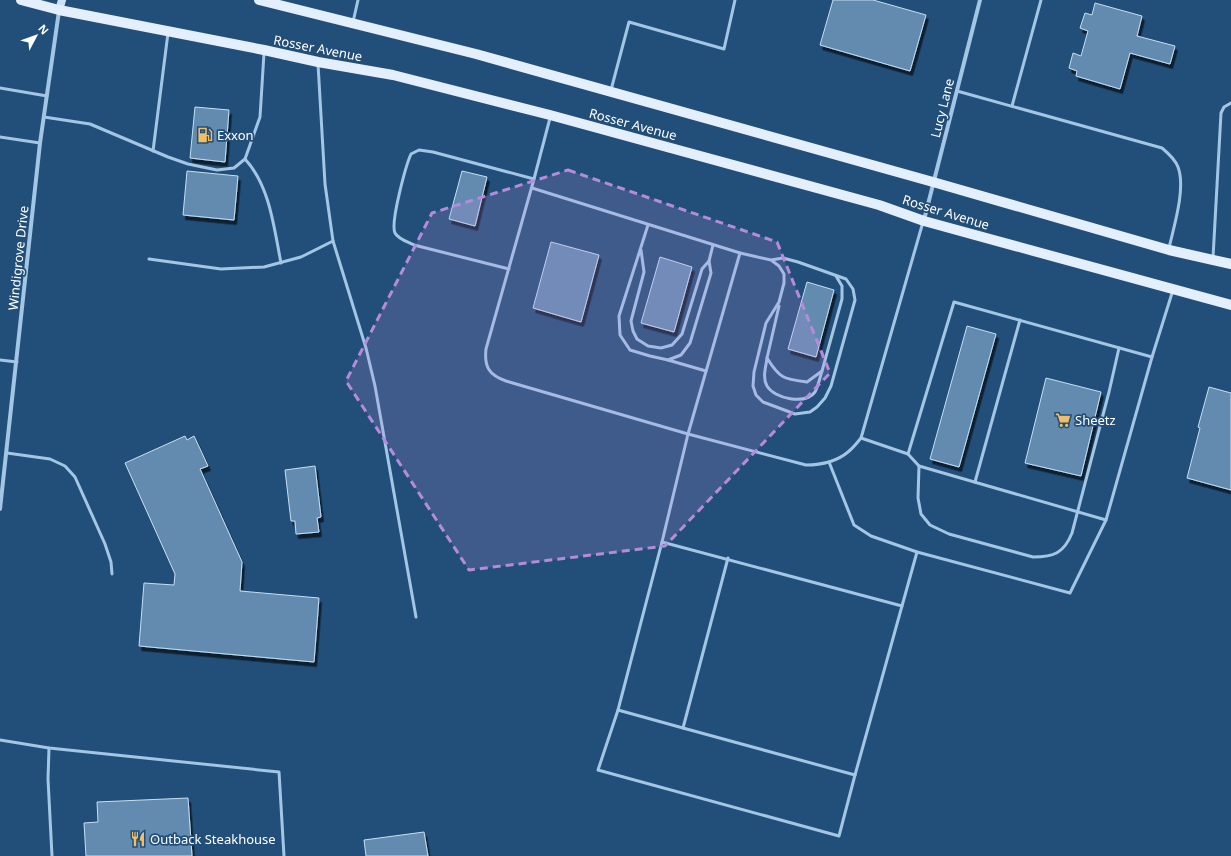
<svg xmlns="http://www.w3.org/2000/svg" width="1231" height="856" font-family="'Noto Sans',sans-serif">
<style>
.building{fill:#628baf;stroke:#c6dff4;filter:url(#shadow)}
.lines{fill:none;stroke-linecap:round;stroke-linejoin:round}
.service{stroke:#a3c6e5;stroke-width:3}
.minor{stroke:#a3c6e5;stroke-width:4}
.secondary{stroke:#cde1f4;stroke-width:8}
.primary{stroke:#e3effc;stroke-width:10}
.marked{fill:#b68bdc;fill-opacity:0.2;stroke:#b68bdc;stroke-width:3;stroke-dasharray:8 5;stroke-linejoin:round}
.labels{text-anchor:middle;stroke-width:3.5;stroke-linejoin:round;paint-order:stroke}
.street-label{font-size:13px;fill:#fff;stroke:#224f79}
.poi-label{font-size:13px;fill:#fff;stroke:#224f79;text-anchor:start}
</style>
<defs>
<filter id="shadow"><feDropShadow dx="2.5" dy="4.5" stdDeviation="0" flood-color="#0009"/></filter>
</defs>
<rect width="100%" height="100%" fill="#224f79"/>
<!-- building -->
<g class="building">
<polygon points="833,0 873,0 926,15 910,71 820,45"/>
<polygon points="1095,3 1142,16 1137,36 1175,46 1170,64 1130,53 1120,89 1076,76 1077,71 1069,68 1073,53 1081,56 1088,31 1080,28 1085,13 1092,15"/>
<polygon points="195,107 229,110 225,162 190,158"/>
<polygon points="187,171 238,176 234,220 183,215"/>
<polygon points="462,171 487,177 475,226 449,219"/>
<polygon points="551,242 599,255 581,322 533,308"/>
<polygon points="660,257 692,267 674,332 641,323"/>
<polygon points="807,282 834,290 816,357 788,349"/>
<polygon points="967,326 996,334 959,467 930,459"/>
<polygon points="1046,378 1101,392 1081,476 1025,463"/>
<polygon points="1209,387 1231,393 1231,490 1187,478 1200,428 1198,427"/>
<polygon points="185,436 187,440 194,436 208,466 200,469 242,562 240,591 319,598 314,662 139,646 144,583 174,585 175,574 125,463"/>
<polygon points="315,466 321,517 317,518 319,532 296,534 295,521 291,521 285,470"/>
<polygon points="188,798 192,856 86,856 84,823 98,822 97,802"/>
<polygon points="424,832 428,856 366,856 364,840"/>
</g>
<g class="lines">
<!-- service -->
<g class="service">
<polyline points="353,22 358,0"/>
<polyline points="318,64 325,184 333,241 366,348 375,386 416,617"/>
<polyline points="0,88 47,96"/>
<polyline points="611,90 629,22 724,49 735,0"/>
<path d="M957 91 1162 148C1168 153 1175 159 1178 167 1186 188 1174 226 1169 248"/>
<polyline points="1012,106 1041,0"/>
<polyline points="44,117 90,124 168,157 188,164 217,170 234,168 245,159 260,117 264,53"/>
<path d="M550 118 534 179 486 349C484 367 489 375 506 381L688 434 806 465C821 465 836 462 848 452 853 448 857 443 861 438L923 222"/>
<polyline points="0,137 40,143"/>
<polyline points="153,151 168,33"/>
<path d="M245 159C270 186 274 228 281 263"/>
<polyline points="532,188 740,253 688,434 662,542 618,710 598,770 839,836 855,775 917,552 871,536 854,525 829,462"/>
<polyline points="648,225 619,316 620,335 630,350 650,356 668,360 681,355 690,343 711,273 709,261 713,245"/>
<polyline points="641,250 644,272 631,321 633,331 637,339 648,346 661,348 672,345 682,334 702,269 709,261"/>
<polyline points="740,253 771,260 783,258 798,262 846,279 853,289 855,300 831,386 825,398 817,407 810,412 795,414 763,402 756,395 753,386 754,372 766,323 779,302 784,283 784,274 779,266 771,260"/>
<polyline points="1213,258 1221,113 1224,107 1231,103"/>
<polyline points="149,259 221,269 264,267 301,257 333,241"/>
<path d="M509 269 414 245C408 242 398 239 395 233 390 223 406 165 411 154L419 150 433 152 534 179"/>
<path d="M779 306 767 358C780 379 784 379 807 382L822 371 842 299V286L836 276"/>
<path d="M767 358C766 367 762 377 767 386 775 399 805 405 815 392 818 387 820 377 822 371"/>
<polyline points="0,360 17,362"/>
<polyline points="668,360 706,371"/>
<polyline points="861,438 908,454 919,466 1106,520 1152,357 1173,290"/>
<polyline points="7,453 50,459 65,466 75,477 105,544 111,562 112,574"/>
<polyline points="908,454 954,302 1152,357"/>
<path d="M919 466 918 498 921 514 930 525 949 534 1033 557C1054 557 1064 553 1072 533L1109 392 1119 348"/>
<polyline points="975,482 1020,320"/>
<polyline points="662,542 902,606"/>
<polyline points="917,552 1070,593 1106,520"/>
<polyline points="728,558 683,728 855,775"/>
<polyline points="618,710 683,728"/>
<polyline points="0,740 49,748 279,772 284,856"/>
<polyline points="49,748 48,779 52,856"/>
</g>
<!-- minor -->
<g class="minor">
<polyline points="924,220 980,0"/>
<polyline points="0,509 40,143 59,11"/>
</g>
<!-- secondary -->
<polyline class="secondary" points="59,10 62,0"/>
<!-- primary -->
<g class="primary">
<polyline points="21,0 59,10 264,50 318,62 393,75 550,115 879,205 924,221 1231,305"/>
<polyline points="259,0 476,54 933,182 1169,250 1231,264"/>
</g>
</g>
<!-- marked area -->
<path class="marked" d="M568 170 777 242 830 373 665 546 469 570 346 381 432 213Z"/>
<!-- icons -->
<defs>
<g id="fuel-bare" transform="scale(1.2)"><path d="M-5.5-6h7V0h2V4h1.3V-2.5L3-4.5l.8-.8L6-3V5H2.5V1h-1V6h-7ZM-4.2-4.7v3.2H.2V-4.7Z" fill="#f1bd65" stroke="#224f79" stroke-width="2.5" paint-order="stroke"/></g>
<g id="supermarket-bare" transform="scale(1.2)"><path d="M-6-5.5h2.5l.6 2H6L4.5 2H-2.5L-4.4-4H-6ZM-1.5 3.2a1.3 1.3 0 1 0 .1 0ZM3 3.2a1.3 1.3 0 1 0 .1 0Z" fill="#f1bd65" stroke="#224f79" stroke-width="2.5" paint-order="stroke"/></g>
<g id="restaurant-bare" transform="scale(1.2)"><path d="M-5-6h1v4h1v-4h1v4h1v-4h1v5L-1.5 .5V6h-2V.5L-5-1ZM5-6V6H3V1.5H1.5Q1.5-4 5-6Z" fill="#f1bd65" stroke="#224f79" stroke-width="2.5" paint-order="stroke"/></g>
</defs>
<g fill-rule="evenodd">
<use href="#fuel-bare" x="205" y="135"/>
<use href="#supermarket-bare" x="1063" y="420"/>
<use href="#restaurant-bare" x="138" y="839"/>
</g>
<g class="labels">
<!-- street labels -->
<g class="street-label">
<text transform="translate(318 48) rotate(11)" y="5">Rosser Avenue</text>
<text transform="translate(942 108) rotate(-76)" y="5">Lucy Lane</text>
<text transform="translate(633 124) rotate(15)" y="5">Rosser Avenue</text>
<text transform="translate(946 212) rotate(17)" y="5">Rosser Avenue</text>
<text transform="translate(18 258) rotate(-84)" y="5">Windigrove Drive</text>
</g>
<!-- poi labels -->
<g class="poi-label">
<text x="217" y="140">Exxon</text>
<text x="1075" y="425">Sheetz</text>
<text x="150" y="844">Outback Steakhouse</text>
</g>
</g>
<!-- north arrow -->
<g transform="translate(36 36) rotate(49)" stroke="#224f79" stroke-width="3" paint-order="stroke">
<path d="M0-3L7 15L0 10L-7 15Z" fill="#ffffff"/>
<text y="-6" font-size="11" font-weight="bold" text-anchor="middle" fill="#ffffff">N</text>
</g>
</svg>
